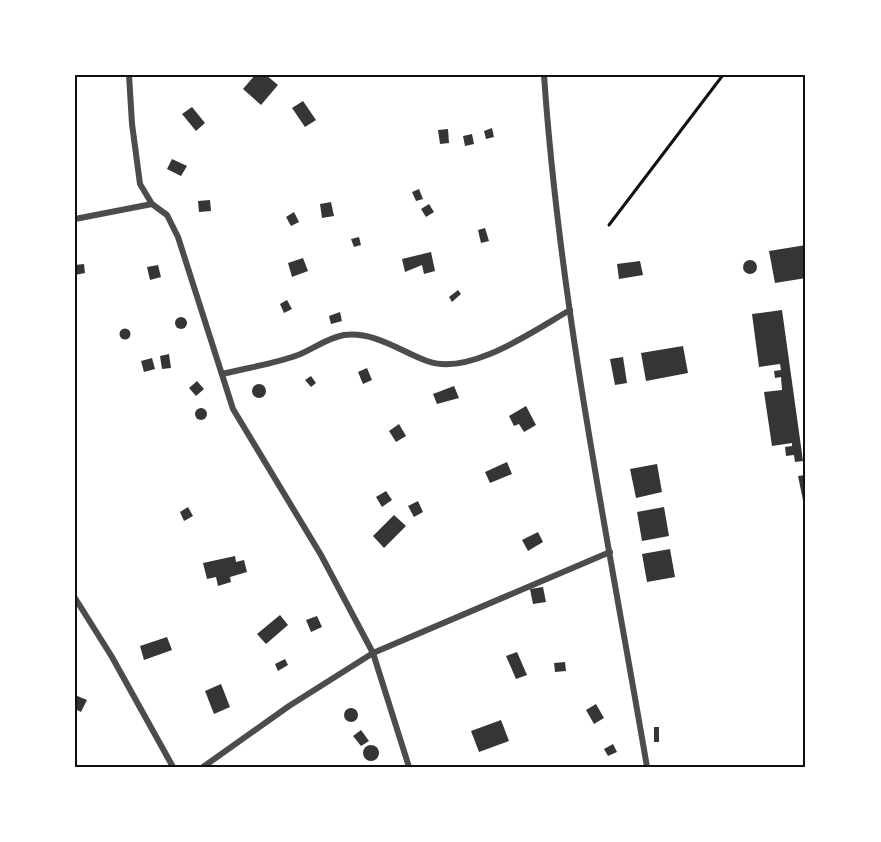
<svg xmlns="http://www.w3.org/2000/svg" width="881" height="842" font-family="Lora,serif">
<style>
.building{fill:#353535}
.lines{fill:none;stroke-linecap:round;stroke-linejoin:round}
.path{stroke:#111;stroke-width:3}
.minor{stroke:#4c4c4c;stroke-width:6}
.neatline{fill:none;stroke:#111;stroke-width:2}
</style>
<rect width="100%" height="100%" fill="#fff"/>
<!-- building -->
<g class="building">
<polygon points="255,75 266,75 278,85 261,105 243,89"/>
<polygon points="303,101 316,120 305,127 292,108"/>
<polygon points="192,107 205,123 196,131 182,114"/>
<polygon points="492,128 494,137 486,139 484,131"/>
<polygon points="448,129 449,143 440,144 438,130"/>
<polygon points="472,134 474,144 465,146 463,136"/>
<polygon points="172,159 187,166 181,176 167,169"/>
<polygon points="419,189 423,199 416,201 412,192"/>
<polygon points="210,200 211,211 199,212 198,201"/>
<polygon points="331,202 334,216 322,218 320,204"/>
<polygon points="429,204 434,212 426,217 421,209"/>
<polygon points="294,212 299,222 291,226 286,217"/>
<polygon points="485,228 489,241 481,243 478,230"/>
<polygon points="359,237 361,245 354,247 351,239"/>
<polygon points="806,245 806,278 775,283 769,251"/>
<polygon points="431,252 435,271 424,274 422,265 405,272 402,259"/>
<polygon points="303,258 308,271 292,277 288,263"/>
<circle cx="750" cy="267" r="7"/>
<polygon points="640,261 643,275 619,279 617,264"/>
<polygon points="84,264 85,273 75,275 75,265"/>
<polygon points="158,265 161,277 150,280 147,267"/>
<polygon points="458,290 461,294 452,302 449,297"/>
<polygon points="287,300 292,309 284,313 280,304"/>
<polygon points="782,310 803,461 795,462 794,455 786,456 785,447 792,446 792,443 772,446 764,392 782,390 781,377 775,378 774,371 781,370 780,364 759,367 752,314"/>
<polygon points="340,312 342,321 331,324 329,316"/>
<circle cx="181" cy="323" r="6"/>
<circle cx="125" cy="334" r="5.5"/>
<polygon points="683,346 688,373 646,381 641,353"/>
<polygon points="169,354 171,368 162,369 160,356"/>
<polygon points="623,357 627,383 615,385 610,359"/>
<polygon points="152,358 155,369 144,372 141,361"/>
<polygon points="367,368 372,380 363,384 358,372"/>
<polygon points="311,376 316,383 311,387 305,380"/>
<polygon points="197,381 204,389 196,396 189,388"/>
<circle cx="259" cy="391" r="7"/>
<polygon points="454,386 459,398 437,404 433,394"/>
<polygon points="526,406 536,425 524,432 519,424 514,426 509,416"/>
<circle cx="201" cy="414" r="6"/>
<polygon points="399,424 406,436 396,442 389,431"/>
<polygon points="507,462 512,474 490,483 485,472"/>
<polygon points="657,464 662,492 636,498 630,469"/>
<polygon points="806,475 806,504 804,505 798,476"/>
<polygon points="386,491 392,500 382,507 376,497"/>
<polygon points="418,501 423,512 414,517 408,506"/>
<polygon points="188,507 193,516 184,521 180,512"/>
<polygon points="664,507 669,536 642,541 637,512"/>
<polygon points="394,515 406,526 384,548 373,536"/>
<polygon points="538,532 543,542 528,551 522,540"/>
<polygon points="670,549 675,577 647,582 642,554"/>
<polygon points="235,556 236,562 244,560 247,572 230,577 231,582 218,586 216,577 207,579 203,563"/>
<polygon points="543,587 546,602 533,604 530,589"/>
<polygon points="280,615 288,625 266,644 257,634"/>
<polygon points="317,616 322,627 311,632 306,620"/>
<polygon points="167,637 172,650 144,660 140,646"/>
<polygon points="517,652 527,675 516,679 506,656"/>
<polygon points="285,659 288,665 278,671 275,664"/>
<polygon points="565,662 566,671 555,672 554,663"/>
<polygon points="221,684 230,707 214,714 205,691"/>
<polygon points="75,695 87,700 81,712 75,709"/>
<polygon points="596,704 604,718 594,724 586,710"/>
<circle cx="351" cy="715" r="7"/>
<polygon points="501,720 509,741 479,752 471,731"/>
<rect x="654" y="727" width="5" height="15"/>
<polygon points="361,730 369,741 361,746 353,736"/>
<polygon points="613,744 617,752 608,756 604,749"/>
<circle cx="371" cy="753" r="8"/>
</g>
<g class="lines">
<!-- path -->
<polyline class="path" points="609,225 723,75"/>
<!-- minor -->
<g class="minor">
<polyline points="129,75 132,124 140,184 152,204 167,215 178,237 233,409 321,555 373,653 409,767"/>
<path d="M544 75C560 307 608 538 647 767"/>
<polyline points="75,219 152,204"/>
<path d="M222 374C246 368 274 364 298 355 313 349 327 338 344 335 374 331 400 351 427 361 469 377 535 330 570 310"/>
<polyline points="75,598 112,657 173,767"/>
<polyline points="203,767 289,706 373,653 610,552"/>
</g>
</g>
<!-- border -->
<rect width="881" height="842" fill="none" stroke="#ffffff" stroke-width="153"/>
<rect x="76" y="76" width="728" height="690" class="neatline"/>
</svg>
